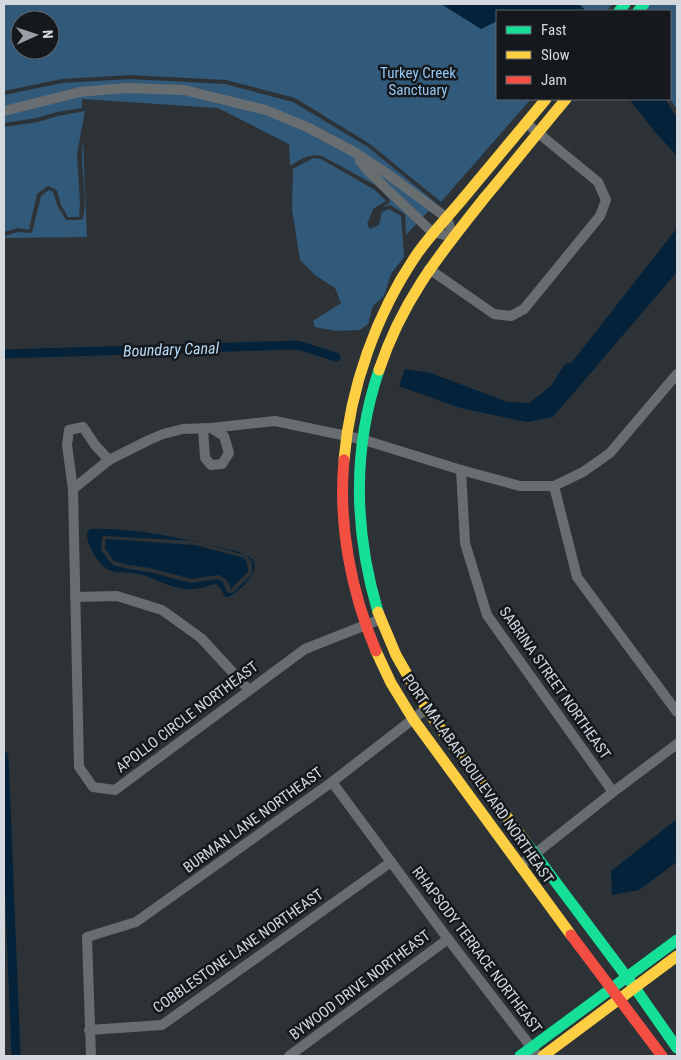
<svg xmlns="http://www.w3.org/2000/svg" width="681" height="1060" font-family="'Roboto Condensed',sans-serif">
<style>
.green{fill:#30597a;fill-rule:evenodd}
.water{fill:#04233a}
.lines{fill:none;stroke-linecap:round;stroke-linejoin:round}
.canal{stroke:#04233a;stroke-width:9}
.street{stroke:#686d70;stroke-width:10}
.fast{stroke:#16e098;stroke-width:11}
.slow{stroke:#ffcf43;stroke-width:11}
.jam{stroke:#f24e42;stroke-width:11}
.labels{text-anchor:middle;stroke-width:5;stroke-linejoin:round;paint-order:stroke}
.park-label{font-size:15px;fill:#93c5f0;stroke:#15191d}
.street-label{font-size:15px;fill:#d3d9de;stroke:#15191d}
.water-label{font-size:16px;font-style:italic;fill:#b9daf7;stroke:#15191d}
</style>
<rect width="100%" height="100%" fill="#2d3237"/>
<!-- green -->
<g class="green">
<path d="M4 4H613L606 11H497V99H531L441 202 370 144 295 98 226 80 130 75 62 79 4 91ZM20 20H50V50H20Z"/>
<polygon points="650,4 677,4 677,109 670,99 670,11 644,11"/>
<path d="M130 79 225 84 293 102 368 147 436 203 406 235 405 214 390 205 383 207 389 203 390 200 377 186 322 156C309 153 301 159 290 166L289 144 218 108 82 99V108L57 112 37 118 4 123V95L62 83Z"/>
<polygon points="85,111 77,154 80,203 79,217 68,217 61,205 57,190 48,186 37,194 29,230 18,228 4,232 4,127 38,122 58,116"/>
<path d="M83 141 87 237 4 238V236L18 232 32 233 41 196 49 190 53 192 58 207 66 220H79L83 219C89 194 79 166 83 141Z"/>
<polygon points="313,158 321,159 375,190 386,201 373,209 367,224 370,229 379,225 382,212 389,209 401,216 404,257 391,274 384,296 373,306 368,324 360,330 336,331 315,327 313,321 341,303 335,288 315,275 300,260 292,209 293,169"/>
</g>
<!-- water -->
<g class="water">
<polygon points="441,4 579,4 586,11 497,11 497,21 481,29"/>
<polygon points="629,99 665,99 677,118 677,156 655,132"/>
<polygon points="677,228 677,272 553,417 527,422 460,408 399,386 405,369 431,373 507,402 529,403 550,387 565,364 572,362"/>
<path d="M90 529C136 527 195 541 239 552L245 555 195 541 104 536 102 538 101 550 113 565 128 569 149 572 191 583 217 579 223 582 227 592 231 593 234 592 252 574V562L246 555C269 566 240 590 229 597H225L221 589 216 584C208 585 201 589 193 589 172 591 154 576 134 573 124 572 112 574 104 567 95 558 87 545 87 533Z"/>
<polygon points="106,539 195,545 244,558 247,563 248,572 231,589 227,580 218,575 192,579 150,568 129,565 114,561 105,548"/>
<polygon points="677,819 677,862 639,890 612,895 611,871"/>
</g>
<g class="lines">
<!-- canal -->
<g class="canal">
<polyline points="4,354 298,345 336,357"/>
<polyline points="4,756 16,1056"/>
</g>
<!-- street -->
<g class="street">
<polyline points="4,111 80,92 126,88 184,90 266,110 309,128 354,152 386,173 447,218 453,237"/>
<polyline points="360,161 370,173 432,232 453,237"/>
<polyline points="429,269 494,314 511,316 524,309 600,216 606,200 598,182 526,123"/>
<polyline points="203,428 205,458 211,465 222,464 229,453 224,436 211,428"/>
<polyline points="461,470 465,543 487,615 613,792"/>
<polyline points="554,486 577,577 677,712"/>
<polyline points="73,489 67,445 69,430 83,427 95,445 109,460"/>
<polyline points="75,597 117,596 162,610 201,638 249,690"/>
<polyline points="381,619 305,649 115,790 93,787 79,767 73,489 109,460 149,440 163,434 183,429 211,428 275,421 361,439 461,470 520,486 554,486 583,472 610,453 677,374"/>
<polyline points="332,782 448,939 538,1056"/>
<polyline points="521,865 613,792 677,744"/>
<polyline points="89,1030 162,1025 391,862"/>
<polyline points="91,1056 87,937 136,922 332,782 426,709"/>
<polyline points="289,1056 448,939"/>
</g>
<!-- fast -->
<g class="fast">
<polyline points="619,11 625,4"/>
<polyline points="638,11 644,4"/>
<path d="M378 612C354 531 352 450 379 370"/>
<polyline points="525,841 635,988 677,1048"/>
<polyline points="520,1056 677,940"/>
</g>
<!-- slow -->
<g class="slow">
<path d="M379 370C403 298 440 254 486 196 513 164 539 131 566 99"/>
<path d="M344 460C350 388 376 314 417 254 430 235 446 219 461 201 489 167 518 133 546 99"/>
<polyline points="378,612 396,655 429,713 525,841"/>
<polyline points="376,651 391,683 413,719 571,935"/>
<polyline points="543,1056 677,956"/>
</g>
<!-- jam -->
<g class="jam">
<path d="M344 460C338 524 351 592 376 651"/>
<polyline points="571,935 662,1056"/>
</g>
</g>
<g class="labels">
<!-- park labels -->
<g class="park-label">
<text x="418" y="78">Turkey Creek<tspan x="418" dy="17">Sanctuary</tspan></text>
</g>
<!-- street labels -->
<g class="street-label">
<text transform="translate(555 683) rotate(55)" y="5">SABRINA STREET NORTHEAST</text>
<text transform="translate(187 717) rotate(-37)" y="5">APOLLO CIRCLE NORTHEAST</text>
<text transform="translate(478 779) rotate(55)" y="5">PORT MALABAR BOULEVARD NORTHEAST</text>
<text transform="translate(253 820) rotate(-36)" y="5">BURMAN LANE NORTHEAST</text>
<text transform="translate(477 950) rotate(53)" y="5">RHAPSODY TERRACE NORTHEAST</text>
<text transform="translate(238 951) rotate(-35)" y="5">COBBLESTONE LANE NORTHEAST</text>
<text transform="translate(360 985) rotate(-37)" y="5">BYWOOD DRIVE NORTHEAST</text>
</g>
<!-- water labels -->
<g class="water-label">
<text transform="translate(171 349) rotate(-2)" y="6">Boundary Canal</text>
</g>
</g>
<!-- border -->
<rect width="681" height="1060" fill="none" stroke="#d3d9de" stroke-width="10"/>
<!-- legend -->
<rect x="496" y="10" width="175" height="90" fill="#15191d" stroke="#61666a"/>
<rect x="506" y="26" width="25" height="8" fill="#16e098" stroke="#61666a"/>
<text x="541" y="35" font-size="15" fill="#d3d9de">Fast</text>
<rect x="506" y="51" width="25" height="8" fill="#ffcf43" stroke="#61666a"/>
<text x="541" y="60" font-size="15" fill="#d3d9de">Slow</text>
<rect x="506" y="76" width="25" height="8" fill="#f24e42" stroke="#61666a"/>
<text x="541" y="85" font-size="15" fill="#d3d9de">Jam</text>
<!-- north arrow -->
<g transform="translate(35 35) rotate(87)"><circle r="24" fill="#15191d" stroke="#61666a"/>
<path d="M0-4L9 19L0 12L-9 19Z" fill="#999fa4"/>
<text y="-8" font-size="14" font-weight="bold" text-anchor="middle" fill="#d3d9de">N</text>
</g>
</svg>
